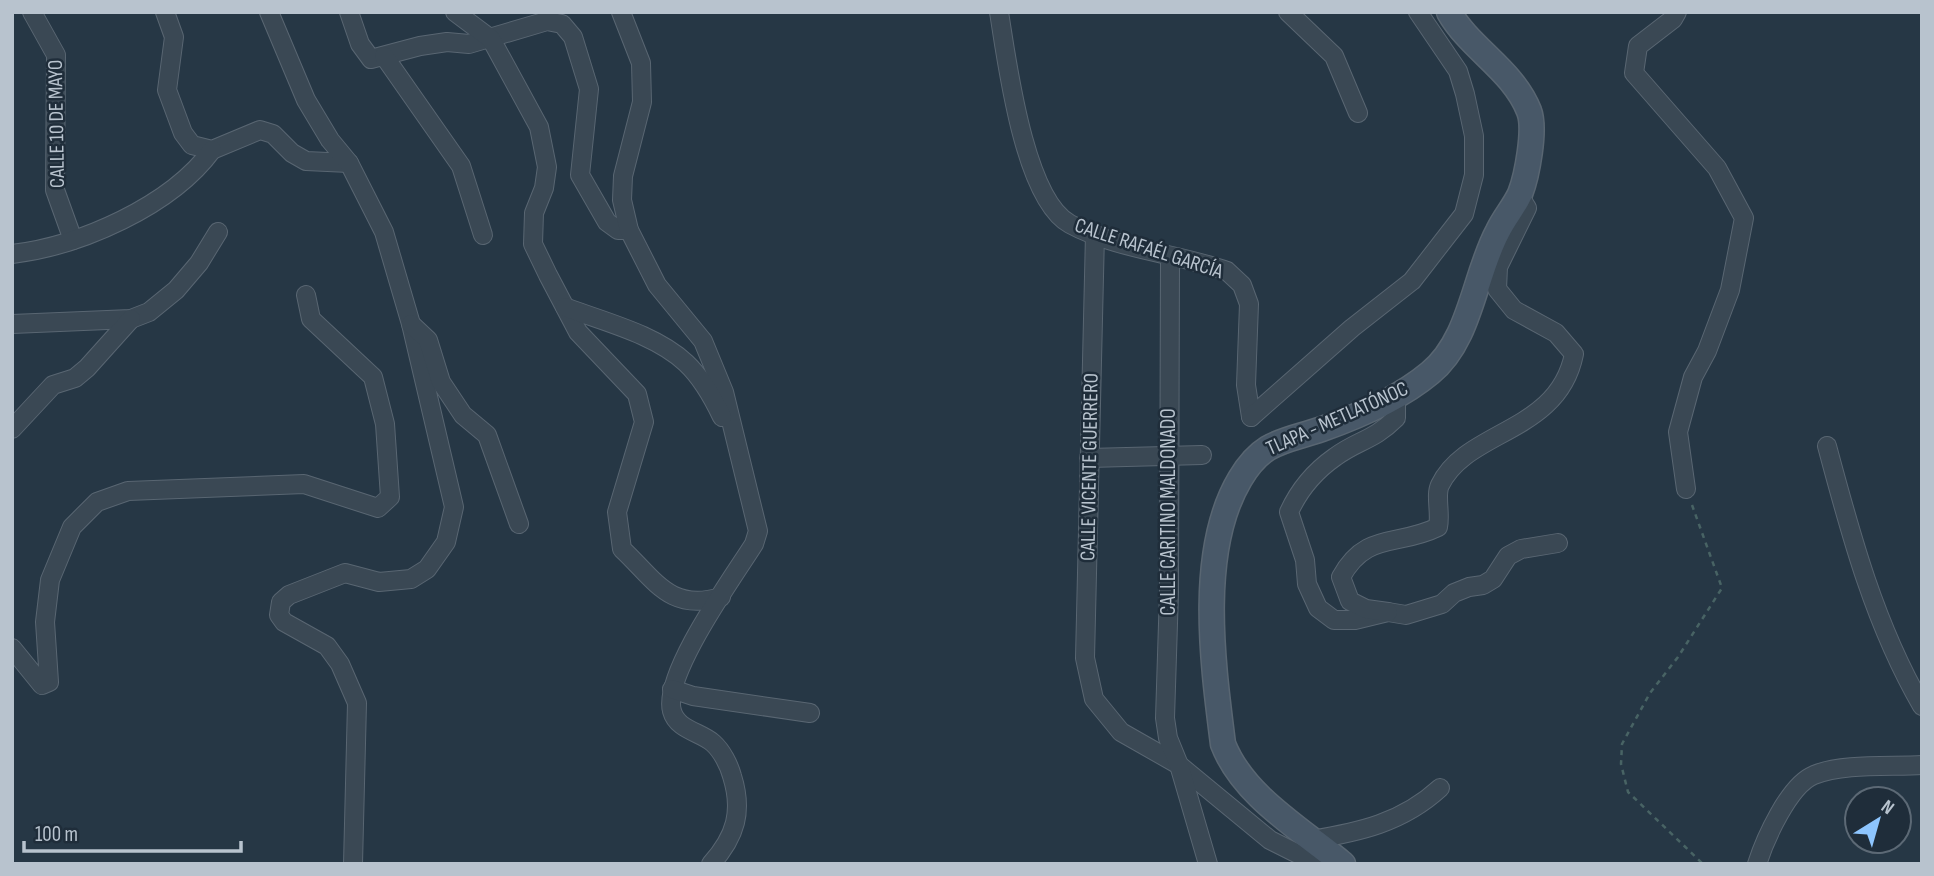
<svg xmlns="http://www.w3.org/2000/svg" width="1934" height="876" font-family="'Sofia Sans Condensed',sans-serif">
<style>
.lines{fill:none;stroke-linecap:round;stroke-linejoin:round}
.minor-casing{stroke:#596672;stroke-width:20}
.secondary-casing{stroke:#596672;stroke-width:27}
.path{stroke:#486364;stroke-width:2.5;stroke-dasharray:5 5;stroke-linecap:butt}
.minor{stroke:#3a4854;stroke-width:18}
.secondary{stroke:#485868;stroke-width:24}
.labels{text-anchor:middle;stroke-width:5;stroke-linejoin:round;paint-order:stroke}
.street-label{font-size:21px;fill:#b8c3ce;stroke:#1f2d3a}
</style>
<rect width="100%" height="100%" fill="#263745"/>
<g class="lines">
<!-- minor casing -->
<g class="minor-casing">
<g id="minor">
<polyline points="32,12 56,55 55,190 73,240"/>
<polyline points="165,12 174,37 167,90 183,133 192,145 212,150 260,130 273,134 292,153 306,161 349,163"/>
<polyline points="269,12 306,100 330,140 349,163 384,232 411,324 454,507 446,542 427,569 411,579 379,582 345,573 289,595 281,602 279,615 284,622 327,646 340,664 357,703 353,864"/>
<polyline points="349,12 360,44 371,59 420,46 447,42 469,44 547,21 562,24 573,37 589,89 580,175 607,222 618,230 629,230"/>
<path d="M455 12 491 39 539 127 547 167 544 188 534 213 533 244 548 275 578 332 637 394 644 422 617 512 622 549C656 581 670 612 721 597"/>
<path d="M621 12 641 63 642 102 623 176 622 200 629 230 657 285 703 341 724 392 758 531 754 544C734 576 662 675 672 711 677 730 701 732 713 743 722 751 729 765 732 776 743 811 736 836 711 864"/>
<path d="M999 12C1007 62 1024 199 1070 224 1118 250 1177 253 1227 271L1242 285 1249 304 1246 385 1251 417"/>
<polyline points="1288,12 1334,56 1358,113"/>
<polyline points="1677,12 1673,19 1638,46 1634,73 1717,168 1744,218 1730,290 1707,351 1693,377 1678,432 1686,489"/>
<polyline points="384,56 461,166 483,235"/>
<polyline points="1095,234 1085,658 1094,699 1121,732 1179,765 1270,840 1302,856 1333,856"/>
<path d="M12 254C80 246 171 206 212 150"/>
<polyline points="1170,257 1169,592 1165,718 1168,738 1179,765 1208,864"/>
<path d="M565 307C604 322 655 334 686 363 702 378 713 398 722 417"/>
<polyline points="12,324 131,319 149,312 176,290 199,263 218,232"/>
<polyline points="411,324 428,340 441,382 463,415 487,435 519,524"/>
<path d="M1396 397V418C1373 441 1358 440 1335 457 1315 471 1299 490 1289 512L1305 560 1307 584 1318 608 1334 620H1355L1388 612 1406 615 1442 604 1454 593 1469 587 1483 585 1493 579 1508 556 1521 549 1558 543"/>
<polyline points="1251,417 1352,328 1412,281 1464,214 1474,175 1474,136 1465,94 1458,71 1418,12"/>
<polyline points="12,429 53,385 75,378 87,368 131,319"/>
<path d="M1827 446C1851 536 1875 625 1922 706"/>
<polyline points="1089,458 1202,455"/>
<path d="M1388 612 1366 609 1350 601 1341 577C1366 531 1398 547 1438 527 1441 514 1435 495 1440 485 1467 429 1558 434 1574 354L1556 333 1514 310 1497 289 1498 267 1527 208 1519 195"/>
<polyline points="12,648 42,685 49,682 45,622 50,580 72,527 97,502 128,491 304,484 378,508 390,497 385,424 373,377 311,319 306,295"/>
<polyline points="672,689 693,696 810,713"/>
<path d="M1311 840C1359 832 1402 823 1440 788"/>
<path d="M1757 864C1765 839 1789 785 1814 775 1842 763 1892 767 1922 765"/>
</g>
</g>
<!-- secondary casing -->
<g class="secondary-casing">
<path id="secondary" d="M1343 864C1301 829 1243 796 1223 744 1213 665 1197 551 1240 479 1263 440 1284 442 1322 429 1359 416 1400 398 1430 373 1471 340 1474 275 1498 231 1504 218 1514 207 1520 194 1527 176 1536 129 1529 111 1513 70 1470 49 1449 12"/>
</g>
<!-- path -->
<polyline class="path" points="1692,505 1722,588 1678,657 1650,693 1622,744 1621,764 1628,792 1703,864"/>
<!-- minor -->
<use href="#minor" class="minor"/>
<!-- secondary -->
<use href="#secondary" class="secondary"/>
</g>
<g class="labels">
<!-- street labels -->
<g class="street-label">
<text transform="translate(56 124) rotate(-91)" y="7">CALLE 10 DE MAYO</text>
<text transform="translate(1149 248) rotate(18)" y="7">CALLE RAFAÉL GARCÍA</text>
<text transform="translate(1337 418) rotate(-24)" y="7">TLAPA - METLATÓNOC</text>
<text transform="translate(1089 467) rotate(-89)" y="7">CALLE VICENTE GUERRERO</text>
<text transform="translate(1168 512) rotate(-90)" y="7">CALLE CARITINO MALDONADO</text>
</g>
</g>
<!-- border -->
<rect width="1934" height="876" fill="none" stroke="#b8c3ce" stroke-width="28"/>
<!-- north arrow -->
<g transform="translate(1878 820) rotate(37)"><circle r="33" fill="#1f2d3a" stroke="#5c6975" stroke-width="2"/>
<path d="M0-5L12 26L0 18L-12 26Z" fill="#8dc5fe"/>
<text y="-10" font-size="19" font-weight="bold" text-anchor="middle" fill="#b8c3ce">N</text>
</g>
<!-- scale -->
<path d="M24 841v10h217v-10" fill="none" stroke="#b8c3ce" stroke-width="3.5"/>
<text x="35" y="841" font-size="21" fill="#b8c3ce" stroke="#1f2d3a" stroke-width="5" paint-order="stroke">100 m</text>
</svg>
